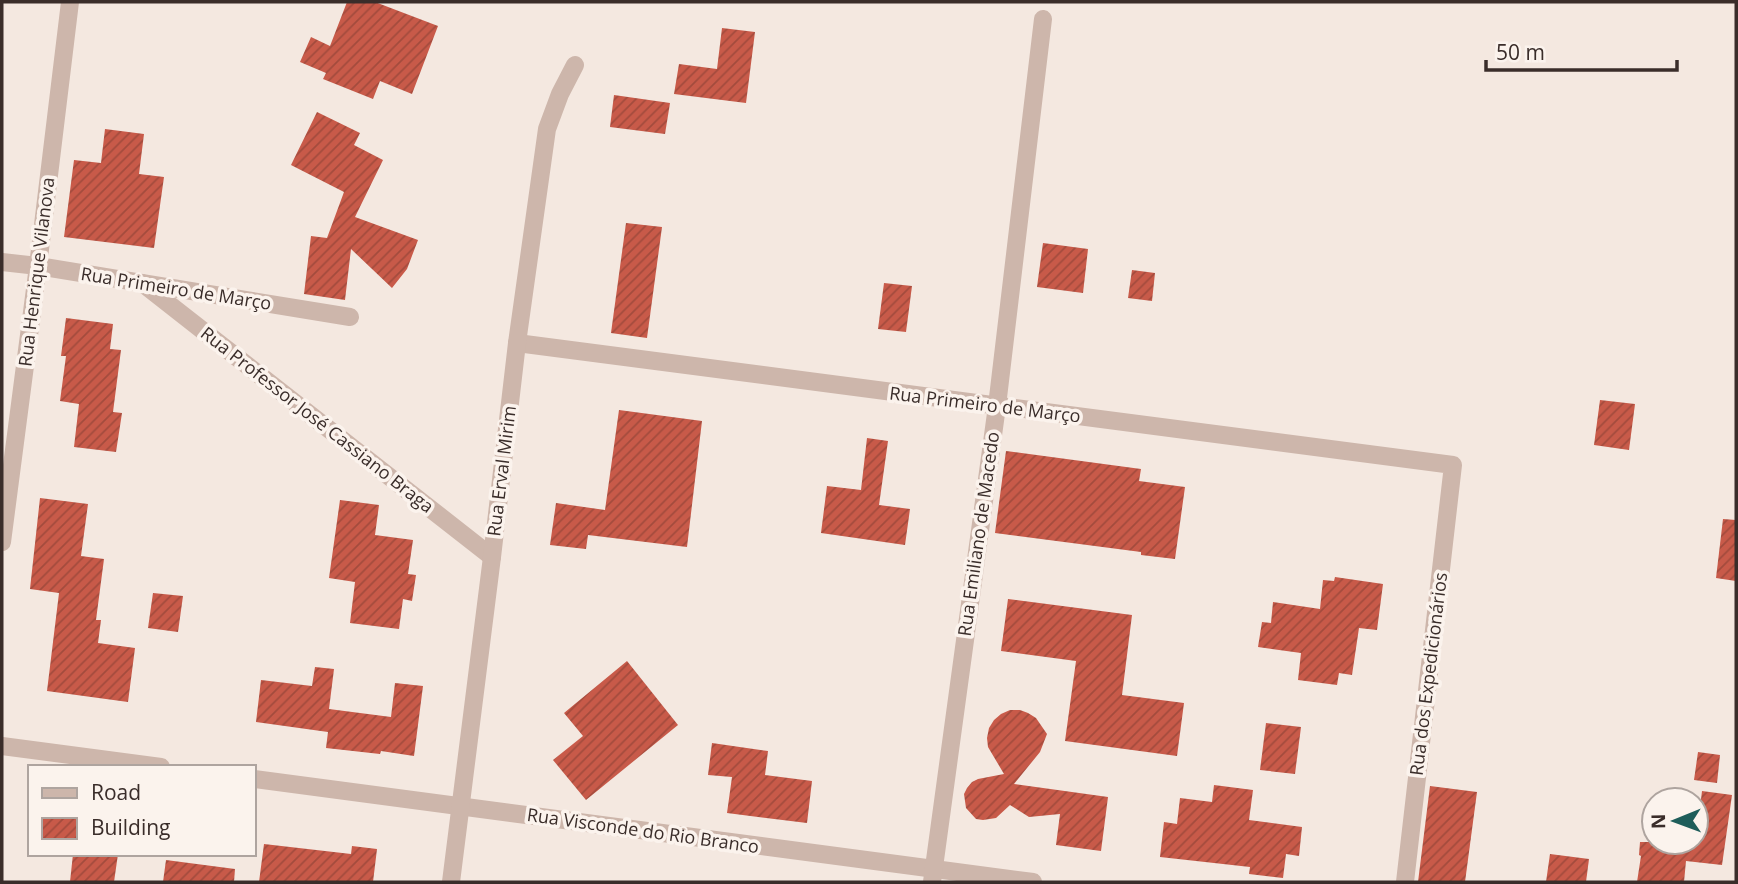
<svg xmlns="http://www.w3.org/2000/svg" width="1738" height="884" font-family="'Open Sans',sans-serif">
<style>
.building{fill:url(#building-hatch)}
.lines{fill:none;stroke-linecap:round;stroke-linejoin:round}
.minor{stroke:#cdb6ab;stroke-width:18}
.labels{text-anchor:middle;stroke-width:7;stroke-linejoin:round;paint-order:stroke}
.street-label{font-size:18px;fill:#3a2d2a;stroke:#fbf3ed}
</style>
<defs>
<pattern id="building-hatch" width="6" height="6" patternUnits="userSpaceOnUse" patternTransform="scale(1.75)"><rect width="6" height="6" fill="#c85a49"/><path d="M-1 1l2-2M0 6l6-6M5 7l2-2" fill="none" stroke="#a34b3d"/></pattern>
</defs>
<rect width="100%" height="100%" fill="#f4e8e0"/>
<!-- building -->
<g class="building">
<polygon points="347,2 375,2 438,26 412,94 380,81 373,99 323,79 326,73 300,62 311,37 330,46"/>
<polygon points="722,28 755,32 746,103 674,94 679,64 717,69"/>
<polygon points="614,95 670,103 665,134 610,127"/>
<polygon points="317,112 360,133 354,145 383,160 355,217 418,240 407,269 392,288 351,249 345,300 304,294 311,236 327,238 344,192 291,165"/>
<polygon points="105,129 144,134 139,174 164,177 154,248 64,237 74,160 101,163"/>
<polygon points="626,223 662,227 647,338 611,333"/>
<polygon points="1043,243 1088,249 1083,293 1037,287"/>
<polygon points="1132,270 1155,273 1152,301 1128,298"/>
<polygon points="884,283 912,286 906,332 878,329"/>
<polygon points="66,318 113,324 110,349 121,350 113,412 122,413 116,452 74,447 79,404 60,401 66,356 61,356"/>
<polygon points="1600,400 1635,404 1629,450 1594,445"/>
<polygon points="619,410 702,421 687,547 588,535 586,549 550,545 556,503 605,510"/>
<polygon points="867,438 888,441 879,505 910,509 905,545 821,533 827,486 861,490"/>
<polygon points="1006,451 1141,469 1139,481 1185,487 1175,559 1141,555 1141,552 995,533"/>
<polygon points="40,498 88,504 81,556 104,559 96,620 101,620 98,643 135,648 128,702 47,691 59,593 30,589"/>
<polygon points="340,500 379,505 375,535 413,540 408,574 416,575 412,601 403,599 399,629 350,623 355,582 329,578"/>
<polygon points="1723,519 1736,520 1736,581 1716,578"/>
<polygon points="1335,577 1383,584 1377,630 1359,628 1352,675 1339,673 1337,685 1298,680 1301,653 1258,647 1262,622 1271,623 1273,602 1320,609 1323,580 1334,581"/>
<polygon points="153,593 183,596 178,632 148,628"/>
<polygon points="1008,599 1132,615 1122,695 1184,703 1177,756 1065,741 1076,661 1001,651"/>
<polygon points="627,661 678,725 586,800 553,760 583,736 564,713"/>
<polygon points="315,667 334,669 329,709 391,717 395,683 423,686 414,756 381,751 380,754 326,748 328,732 256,722 261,680 312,686"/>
<polygon points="1010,710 1020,710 1028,713 1036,718 1047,734 1040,752 1014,784 1108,797 1101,851 1056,845 1060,814 1029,817 1010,805 996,818 983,820 976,819 966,808 964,794 967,788 972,782 978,779 1004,774 988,747 987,738 989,728 994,720 1001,714"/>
<polygon points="1266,723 1301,727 1295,774 1260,770"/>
<polygon points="712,743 768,751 765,775 812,781 807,823 727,813 732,777 708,775"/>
<polygon points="1698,752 1720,755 1717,783 1694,780"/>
<polygon points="1214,785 1253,790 1249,820 1302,827 1299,856 1286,854 1283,878 1249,874 1250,867 1160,857 1164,822 1177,824 1180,798 1212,802"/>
<polygon points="1430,786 1477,792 1465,882 1418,882"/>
<polygon points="1702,791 1732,795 1722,865 1686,861 1684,882 1637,882 1641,856 1639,855 1640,842 1696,842"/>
<polygon points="264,844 351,854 352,846 377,849 373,882 259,882"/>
<polygon points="73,854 118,854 114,882 70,882"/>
<polygon points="1550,854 1589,859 1586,882 1546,882"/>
<polygon points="166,860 235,869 234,882 163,882"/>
</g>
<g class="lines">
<!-- minor -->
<g class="minor">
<polyline points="2,262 38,266 350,317"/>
<polyline points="142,283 492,557"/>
<polyline points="517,343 1453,465 1405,882"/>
<polyline points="2,542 38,266 70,2"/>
<polyline points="2,746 161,767"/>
<polyline points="254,779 1033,882"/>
<polyline points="451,882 492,557 517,343 547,129 560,94 575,65"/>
<polyline points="932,882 997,406 1043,19"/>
</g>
</g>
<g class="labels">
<!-- street labels -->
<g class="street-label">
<text transform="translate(37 272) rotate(-83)" y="6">Rua Henrique Vilanova</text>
<text transform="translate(176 289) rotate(9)" y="6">Rua Primeiro de Março</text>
<text transform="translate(985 405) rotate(7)" y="6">Rua Primeiro de Março</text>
<text transform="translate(317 420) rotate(38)" y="6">Rua Professor José Cassiano Braga</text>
<text transform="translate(502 471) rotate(-83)" y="6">Rua Erval Mirim</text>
<text transform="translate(979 534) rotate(-82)" y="6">Rua Emiliano de Macedo</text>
<text transform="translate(1429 674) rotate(-83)" y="6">Rua dos Expedicionários</text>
<text transform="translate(643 831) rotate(8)" y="6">Rua Visconde do Rio Branco</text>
</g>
</g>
<!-- border -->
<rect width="1738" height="884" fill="none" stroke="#3a2d2a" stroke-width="7"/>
<!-- legend -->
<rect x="28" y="765" width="228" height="91" fill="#fbf3ed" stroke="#aea49f" stroke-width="2"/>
<rect x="42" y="788" width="35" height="10" fill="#cdb6ab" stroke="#aea49f" stroke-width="2"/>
<text x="91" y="800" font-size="21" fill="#3a2d2a">Road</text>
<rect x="42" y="818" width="35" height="21" fill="url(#building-hatch)" stroke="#aea49f" stroke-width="2"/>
<text x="91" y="835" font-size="21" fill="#3a2d2a">Building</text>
<!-- north arrow -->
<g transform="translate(1675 821) rotate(269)"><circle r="33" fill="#fbf3ed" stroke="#aea49f" stroke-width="2"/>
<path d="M0-5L12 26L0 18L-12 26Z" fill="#1e5d5a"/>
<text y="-10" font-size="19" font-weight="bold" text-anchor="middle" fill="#3a2d2a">N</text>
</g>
<!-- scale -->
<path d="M1486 60v10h191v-10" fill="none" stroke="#3a2d2a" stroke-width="3.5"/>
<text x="1496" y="60" font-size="21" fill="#3a2d2a" stroke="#fbf3ed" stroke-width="5" paint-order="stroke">50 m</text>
</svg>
